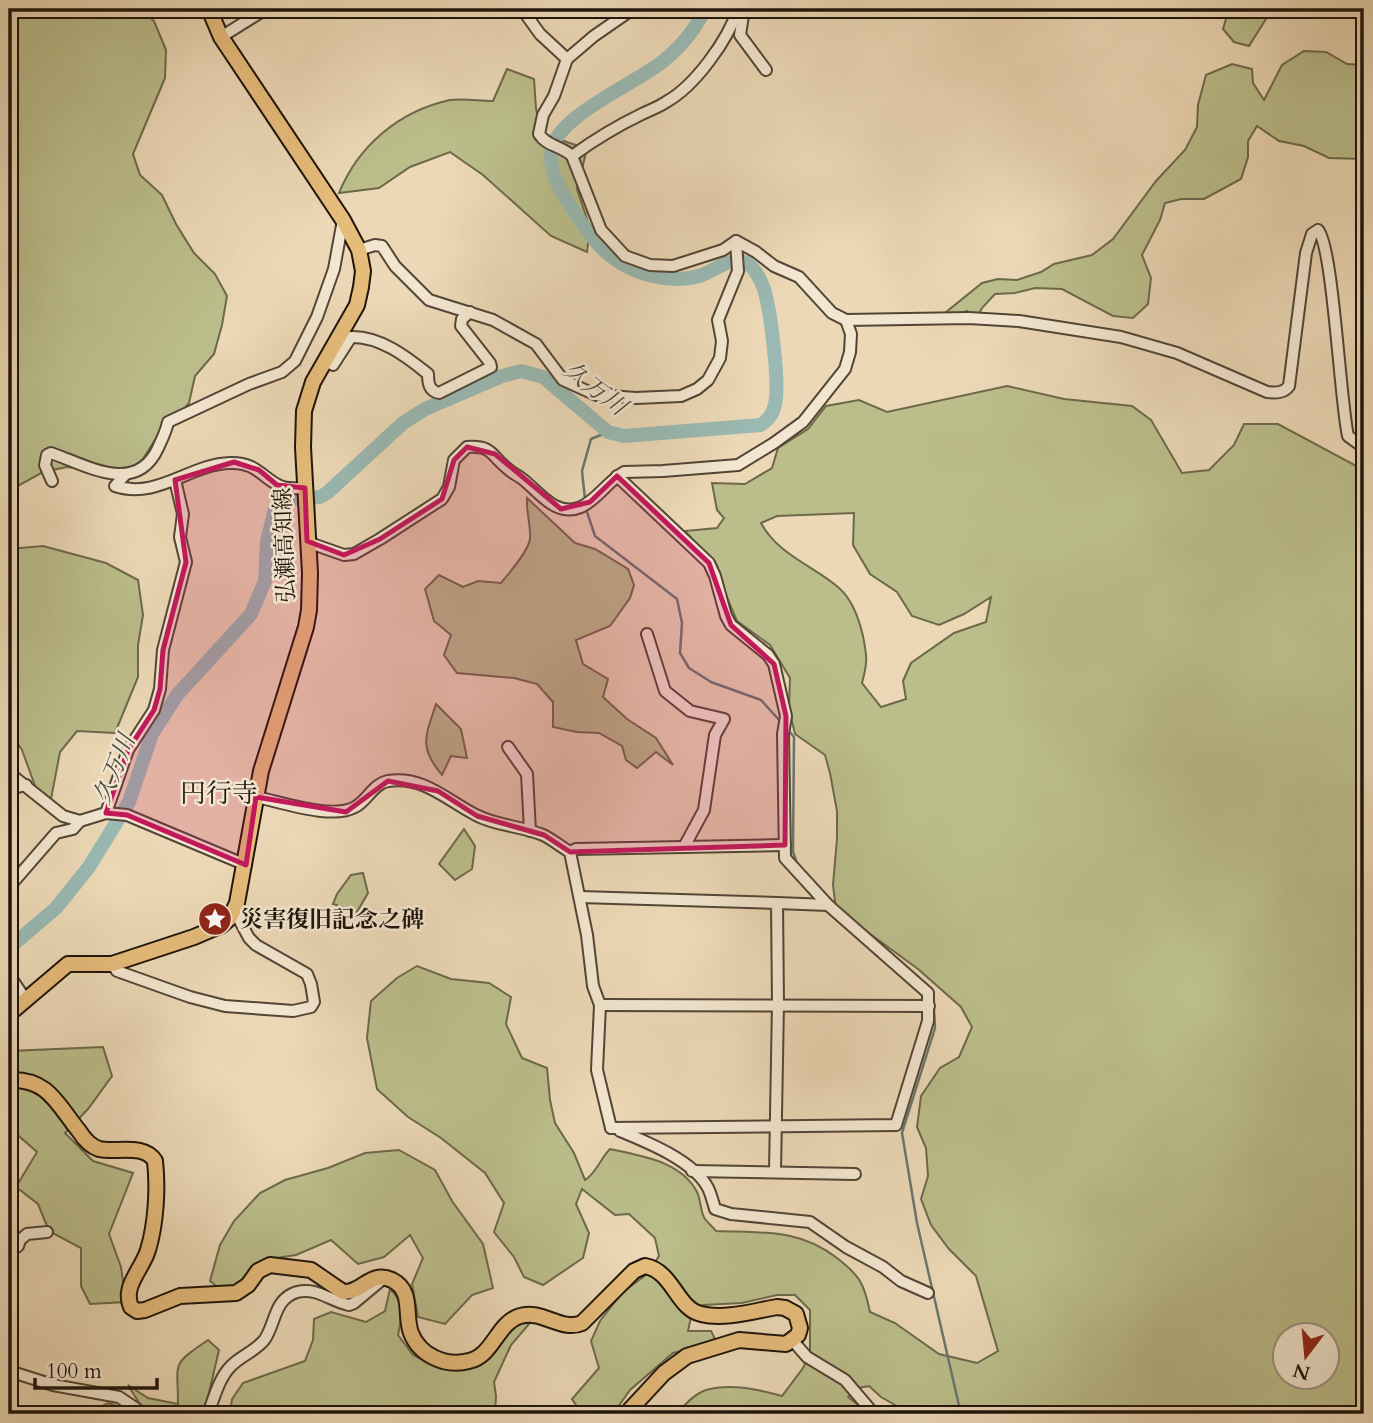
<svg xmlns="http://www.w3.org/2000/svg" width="1373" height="1423" font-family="Cardo,'Noto Serif JP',serif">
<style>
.green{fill:#bbbe8b;stroke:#6c694b;stroke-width:2;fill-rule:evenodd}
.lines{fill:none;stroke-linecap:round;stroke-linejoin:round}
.stream{stroke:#68776f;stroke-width:2.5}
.river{stroke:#99b9b2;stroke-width:14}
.minor-casing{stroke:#524536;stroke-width:14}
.major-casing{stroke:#1e140b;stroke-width:18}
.minor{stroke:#f3e6d0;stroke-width:10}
.major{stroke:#e6bc7b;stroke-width:14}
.marked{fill:#c2185b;fill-opacity:0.2;stroke:#c2185b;stroke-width:5;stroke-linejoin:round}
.labels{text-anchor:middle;stroke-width:5;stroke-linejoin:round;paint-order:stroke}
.street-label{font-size:23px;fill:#1e140b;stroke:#f3e6d0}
.poi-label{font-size:23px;font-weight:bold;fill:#1e140b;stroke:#f3e6d0;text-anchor:start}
.water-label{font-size:24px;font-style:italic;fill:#494e45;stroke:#f3e6d0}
.quarter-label{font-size:26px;fill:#1e140b;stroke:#f3e6d0}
</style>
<rect width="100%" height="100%" fill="#ecd8b6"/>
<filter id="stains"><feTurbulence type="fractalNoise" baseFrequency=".00286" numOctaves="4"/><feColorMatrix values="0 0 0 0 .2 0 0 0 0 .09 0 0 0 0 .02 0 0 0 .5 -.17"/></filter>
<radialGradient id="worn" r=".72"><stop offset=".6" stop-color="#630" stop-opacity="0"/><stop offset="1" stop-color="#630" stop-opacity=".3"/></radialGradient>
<!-- green -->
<g class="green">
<polygon points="9,9 140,9 154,21 166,50 165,78 133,154 140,175 162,195 176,224 194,253 215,274 227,296 222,325 214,354 195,376 189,403 175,420 155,440 138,467 114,473 67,467 43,472 14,488 9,496"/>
<polygon points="1229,9 1279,9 1266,19 1249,46 1234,42 1223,29"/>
<polygon points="1304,51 1326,52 1347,64 1364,65 1364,159 1329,158 1304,146 1279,141 1257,126 1248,141 1248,157 1241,179 1204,199 1181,199 1165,203 1160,220 1142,255 1151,278 1148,304 1133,318 1113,316 1062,289 1035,288 1015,293 995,294 982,308 975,320 967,311 953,316 945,313 982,283 998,279 1017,280 1041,272 1054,264 1092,255 1113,239 1156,181 1185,150 1197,127 1198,105 1206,75 1232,64 1252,69 1253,83 1264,100 1282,65"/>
<path d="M507 69 534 79 536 108 541 133 587 149 577 189 590 228 587 252 551 236 483 175 450 152 410 167 379 188 339 193C358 146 399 111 450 100 463 98 480 101 493 101Z"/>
<path d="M1007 386 1064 399 1132 406 1151 420 1182 473 1209 470 1234 445 1244 424H1278L1364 470V1414H934L918 1407 902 1409 881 1397 869 1386 858 1388 848 1397 870 1414H676C684 1406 694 1394 706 1390 730 1383 758 1389 782 1396L803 1368 810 1353V1310L795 1295H777L742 1303 703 1305 691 1317 688 1331H711L717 1343 673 1353 630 1390 613 1414H582L572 1399 599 1368 591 1341 600 1321 622 1293 647 1274 659 1256 655 1238 629 1214 615 1215 582 1189 576 1204 589 1233 583 1258 543 1285 524 1277 514 1257 494 1232 504 1203 485 1173 441 1138 408 1117 377 1089 367 1038 371 1001 397 978 417 966 451 979 489 983 511 997 506 1024 522 1058 547 1068 550 1100 555 1123 574 1153 585 1180C597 1172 600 1159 610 1149 641 1156 681 1161 697 1192 701 1200 700 1211 705 1219 708 1223 713 1227 716 1231 762 1233 799 1228 837 1258 860 1276 864 1283 870 1312L895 1323 939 1354 977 1363 998 1351 976 1276 949 1249 931 1225 921 1199 928 1176 926 1148 917 1127 921 1096 940 1068 959 1057 972 1027 961 1007 918 969 836 909 833 885 837 839V811L830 773 825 755 795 734 789 709 790 678 770 645 737 621 711 560 685 531 717 528 724 518 717 510 712 483 745 484 772 468 778 448 808 429 826 406 859 400 887 412ZM854 513 853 545 870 574 897 592 912 616 939 625 964 614 991 597 986 622 954 633 911 663 903 681 906 699 881 707 862 683C868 661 867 657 863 636 859 619 853 600 839 588 814 566 778 555 761 523L777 516ZM1286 1336H1328V1378H1286Z"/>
<path d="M527 498 575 543 595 549 628 569 634 585 630 598 610 626 576 640 583 664 608 679 603 697 627 719 656 738 673 765 656 752 637 768 626 760 622 746 599 733 577 732 553 727V702L537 684 514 678 457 673 444 655 451 635 434 621 425 589 439 575 463 587 478 581 501 583C509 573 528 552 530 539 531 526 526 512 527 498Z"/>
<polygon points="43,546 106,563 138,580 143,615 138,645 138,677 115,733 77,731 60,752 51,799 38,794 22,750 9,731 9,549"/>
<path d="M436 704 461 729 467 758 451 756 442 775C418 747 426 735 436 704Z"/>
<polygon points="464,829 475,846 472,869 455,880 439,864"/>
<polygon points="363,873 368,893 357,912 333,904 337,894 351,875"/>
<polygon points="103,1047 112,1076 88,1109 65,1133 93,1161 133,1173 109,1234 121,1267 126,1302 90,1304 81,1286 81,1248 49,1231 38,1204 16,1187 37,1152 13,1131 9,1136 9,1051"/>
<polygon points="399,1150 435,1170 452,1201 483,1244 493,1288 472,1295 445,1324 418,1317 412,1284 423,1258 410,1235 384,1257 358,1264 331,1240 296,1255 264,1260 245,1284 225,1293 210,1281 220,1245 234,1221 260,1193 285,1180 328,1168 365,1153"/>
<path d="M390 1289C405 1303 402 1316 398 1335L413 1355 441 1369 464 1365 513 1324 530 1323 511 1345 494 1382 496 1396 495 1414H230L232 1399 243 1383 305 1361 313 1340 314 1319 331 1312 366 1322 385 1311Z"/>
<path d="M208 1340 219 1350 204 1414H146L128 1385 148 1398 178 1404C178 1361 170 1366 208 1340Z"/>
<polygon points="108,1403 140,1414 86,1414"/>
</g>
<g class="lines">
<!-- stream -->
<g class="stream">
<polyline points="585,499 582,471 591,439 608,432"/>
<polyline points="586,509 595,536 677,599 682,623 680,653 689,668 711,682 761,700 780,721"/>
<polyline points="787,729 794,737 793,852 798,866"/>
<polyline points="931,989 933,991 935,1028 902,1133 917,1223 961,1414"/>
</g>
<!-- river -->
<path class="river" d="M9 948 56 908 89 867 129 802 152 734 177 695 251 614 265 581 267 542 275 509 282 500 320 497 327 493 403 423 425 409 502 376 521 371 543 377 608 432 624 436 761 425C769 419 773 414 775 404 780 385 770 301 762 284 759 277 753 266 746 263 730 256 716 270 702 275 671 285 632 275 607 253 595 243 583 225 574 212 562 194 547 171 552 149 558 116 636 83 662 62 681 47 695 30 705 9"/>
<!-- minor casing -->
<g class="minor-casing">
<g id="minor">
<polyline points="522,9 540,34 567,59"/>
<path d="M633 9 594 36 567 59 554 96 543 115 539 134C546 146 562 146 572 156L601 230 625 256 650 265 673 266 723 250 736 241 756 252 774 266 799 277 832 313 846 320 969 318 1019 321 1121 337 1177 353 1267 392C1276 393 1284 393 1289 386L1306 253 1312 234 1318 230C1333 246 1340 401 1348 436L1359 444 1364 442"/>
<polyline points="744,9 740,35 766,70"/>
<polyline points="221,37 266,9"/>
<path d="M572 156C594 140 617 126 642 114 650 110 659 107 666 102 695 86 728 40 738 9"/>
<polyline points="359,250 375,245 382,246 395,266 429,300 493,320 536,344 563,380 596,395 636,398 681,396 697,389 708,380 720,358 722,341 718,320 738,271 736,241"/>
<path d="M326 361 333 365 351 337C380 336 407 357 428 374 428 383 429 391 439 393L491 367 490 363 461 326 462 319 470 312"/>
<path d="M125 475 115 486C157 500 190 464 230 463 255 462 261 476 278 485 286 490 296 488 305 488"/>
<path d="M52 481 45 465 47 455 51 453C86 465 136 496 158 448 162 439 166 432 168 422L249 384 282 372 295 361 317 317 334 269 343 220"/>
<path d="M307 542 344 555 354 554 380 539 442 499 449 487 454 460 467 447C493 445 491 456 508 469 512 473 517 475 521 478 539 491 555 518 581 507 598 499 608 481 624 472L663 471 738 465 774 443 803 422 845 369 850 352 851 334 846 320"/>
<polyline points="647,634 665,691 690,711 724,719 715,735 704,810 684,847"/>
<polyline points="508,747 527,774 530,831"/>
<polyline points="9,773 63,816 80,821 106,813 127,815 246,865"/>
<polyline points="9,789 26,785"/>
<path d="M256 797C282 802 332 820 355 807 367 801 373 784 388 781 423 775 448 801 476 815 496 826 522 826 543 835 552 839 561 847 570 852L587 935 593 986 600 1005 597 1070 611 1128"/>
<polyline points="106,813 128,750 154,710 160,689 163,650 186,562 180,537 183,514 175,480"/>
<polyline points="570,852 576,849 785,845"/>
<polyline points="9,887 56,833 73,829 80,821"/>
<polyline points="580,897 777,903 778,1004 775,1171"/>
<polyline points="777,903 828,905"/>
<polyline points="112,964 117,971 190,997 225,1006 293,1011 311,1007 314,1002 311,984 307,974 256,945 249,938 234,910"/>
<polyline points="9,975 26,1000"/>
<polyline points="600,1005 929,1006"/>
<polyline points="611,1128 896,1125 928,1021 928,993 828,905 785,858 783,734 786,716 774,664 768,655 731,625 726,616 715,576 709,563 617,476"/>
<path d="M620 1131C647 1142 694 1161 708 1188 711 1194 713 1202 715 1209L731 1214 810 1222 846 1247 883 1267 901 1281 928 1293"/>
<polyline points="692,1171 855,1174"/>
<polyline points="9,1252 18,1246 20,1240 27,1234 47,1232"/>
<polyline points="793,1341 807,1357 845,1380 874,1414"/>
<polyline points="9,1371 53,1385 119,1397 144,1414"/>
<path d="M208 1414C214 1398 219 1378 231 1366 242 1355 256 1351 265 1339 276 1322 274 1299 297 1292 317 1287 330 1301 349 1305L354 1303 384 1278"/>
</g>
</g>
<!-- major casing -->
<g class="major-casing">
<g id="major">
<polyline points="9,1014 68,964 112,964 194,937 222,925 230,918 237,903 261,771 306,627 309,610 310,573 303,447 304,411 313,382 357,305 361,287 363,271 359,250 343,220 221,37 209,9"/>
<path d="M9 1080C48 1078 57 1104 79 1131 84 1139 90 1146 99 1149 116 1153 144 1143 155 1161 158 1188 156 1224 148 1250 142 1270 122 1286 131 1307L137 1311 145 1310 180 1296 236 1293 248 1285 258 1271 270 1265 311 1270 343 1292C363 1293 370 1270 392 1280 414 1291 404 1315 411 1333 420 1356 446 1367 469 1361 493 1356 497 1323 520 1316 542 1309 561 1332 582 1323L634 1271 645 1266C673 1271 677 1309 701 1314 724 1320 754 1311 777 1307L785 1308 796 1314 800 1328 798 1335 786 1344 739 1340 687 1356 664 1373 626 1414"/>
</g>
</g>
<!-- minor -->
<use href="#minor" class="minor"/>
<!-- major -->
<use href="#major" class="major"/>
</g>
<!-- marked area -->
<path class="marked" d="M467 447 495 454 561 509 590 502 617 476 709 563 731 625 774 664 786 716 785 845 570 852 544 835 477 816 438 791 388 781 346 812 256 797 246 865 127 815 106 813 128 750 154 710 160 689 163 650 186 562 175 480 234 462 259 470 277 485 305 488 307 541 344 555 380 539 442 499 454 460Z"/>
<!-- icons -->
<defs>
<g id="sight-disc" transform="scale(1.75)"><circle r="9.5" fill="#8f2418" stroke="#f3e6d0"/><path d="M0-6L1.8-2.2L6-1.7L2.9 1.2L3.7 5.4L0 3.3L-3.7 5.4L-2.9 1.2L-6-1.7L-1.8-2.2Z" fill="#fff"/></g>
</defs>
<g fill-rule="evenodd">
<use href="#sight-disc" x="215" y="919"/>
</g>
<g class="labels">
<!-- street labels -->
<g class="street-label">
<text transform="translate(284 545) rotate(-92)" y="8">弘瀬高知線</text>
</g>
<!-- poi labels -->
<g class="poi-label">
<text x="240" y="927">災害復旧記念之碑</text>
</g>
<!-- water labels -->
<g class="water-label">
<text transform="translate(595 388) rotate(37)" y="8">久万川</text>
<text transform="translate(114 769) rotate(-68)" y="8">久万川</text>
</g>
<!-- quarter labels -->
<g class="quarter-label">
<text x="219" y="802">円行寺</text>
</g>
</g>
<!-- margin -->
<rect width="1373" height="1423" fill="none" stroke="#ecd8b6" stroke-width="35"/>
<rect x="10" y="10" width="1352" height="1402" fill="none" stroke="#1e140b" stroke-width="3.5"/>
<rect x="18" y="18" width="1338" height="1388" fill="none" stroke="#1e140b" stroke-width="2"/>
<!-- north arrow -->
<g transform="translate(1306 1356) rotate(196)"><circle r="33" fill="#f3e6d0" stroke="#9e9281" stroke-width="2"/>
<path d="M0-5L12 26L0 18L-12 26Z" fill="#8f2418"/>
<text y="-10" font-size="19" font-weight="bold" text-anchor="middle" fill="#1e140b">N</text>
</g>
<!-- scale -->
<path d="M35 1378v10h122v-10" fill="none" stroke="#1e140b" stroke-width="3.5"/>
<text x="46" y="1378" font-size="21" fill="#1e140b" stroke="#f3e6d0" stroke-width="5" paint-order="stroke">100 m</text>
<rect width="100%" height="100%" filter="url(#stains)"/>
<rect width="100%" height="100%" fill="url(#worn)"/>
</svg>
